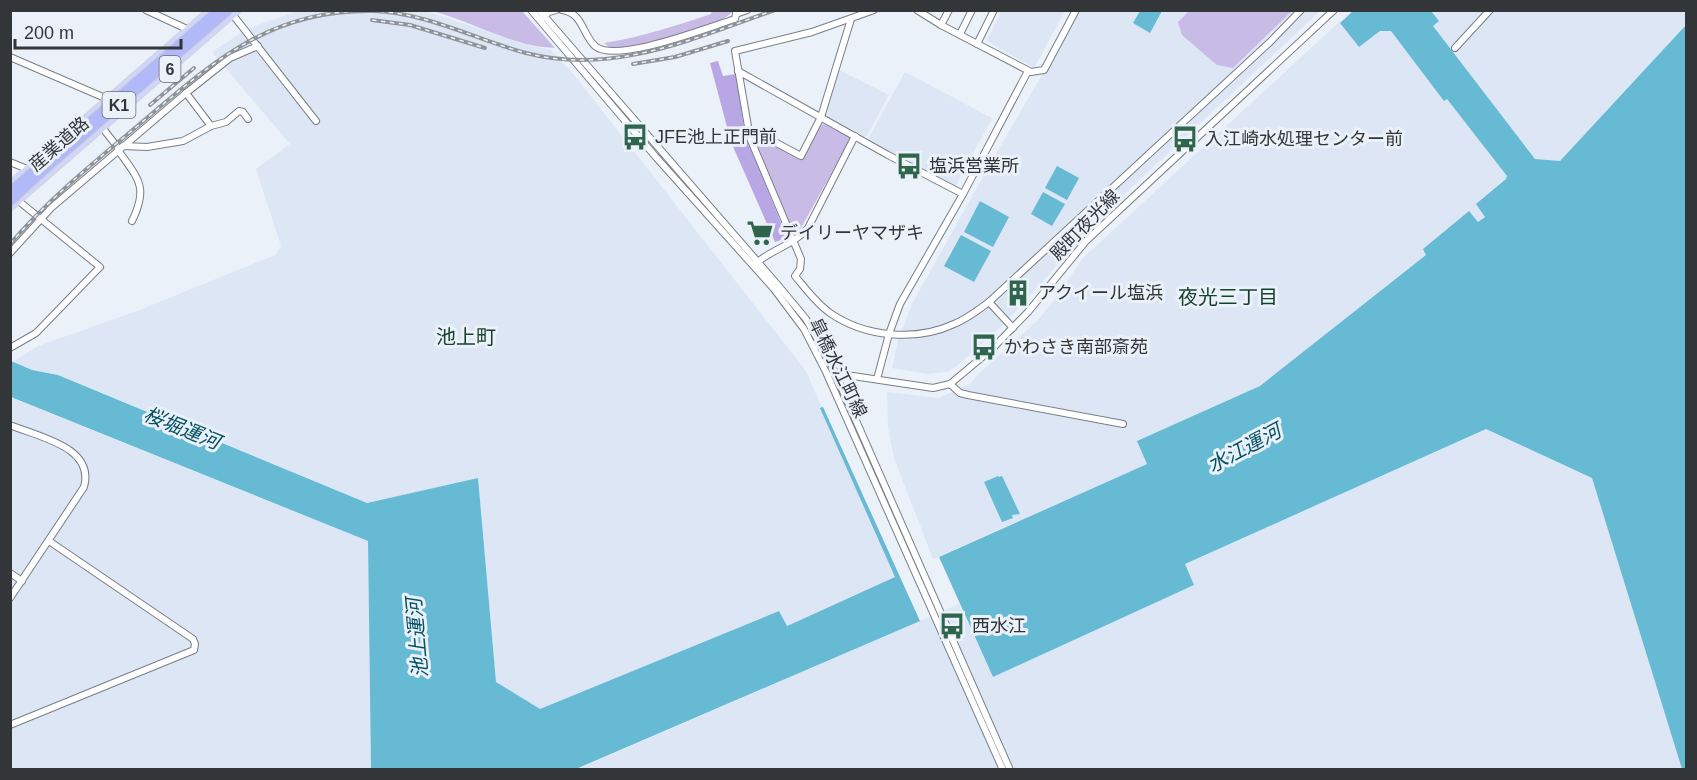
<svg xmlns="http://www.w3.org/2000/svg" width="1697" height="780" font-family="Arial,'Noto Sans JP',sans-serif">
<style>
.built{fill:#dce6f5}
.green{fill:#c8bce6}
.forest{fill:#b9a7e5}
.water{fill:#66bad4}
.lines{fill:none;stroke-linecap:round;stroke-linejoin:round}
.minor-casing{stroke:#797e86;stroke-width:8}
.major-casing{stroke:#cecfcf;stroke-width:9}
.minor{stroke:#fff;stroke-width:6}
.major{stroke:#d0d5fb;stroke-width:8}
.rail-casing{stroke:#8e9398;stroke-width:4}
.rail{stroke:#ebf1f9;stroke-width:1.5;stroke-dasharray:4.5;stroke-linecap:butt}
.highway-bridge-casing{stroke:#cecfcf;stroke-width:10;stroke-linecap:butt}
.highway-bridge{stroke:#b1b9f9;stroke-width:8}
.labels{text-anchor:middle;stroke-width:6;stroke-linejoin:round;paint-order:stroke}
.shield{fill:#ebf1f9;stroke:#6a6e73;stroke-width:1.5}
.shield-label{font-size:16px;font-weight:bold;fill:#333639}
.poi-label{font-size:18px;fill:#333639;stroke:#ebf1f9;text-anchor:start}
.street-label{font-size:18px;fill:#333639;stroke:#ebf1f9}
.neighbourhood-label{font-size:20px;fill:#15412e;stroke:#ebf1f9}
.water-label{font-size:20px;font-style:italic;fill:#035163;stroke:#ebf1f9}
</style>
<rect width="100%" height="100%" fill="#ebf1f9"/>
<!-- built -->
<g class="built">
<polygon points="298,11 426,11 517,42 551,50 575,76 806,371 895,577 786,626 779,611 540,709 496,682 478,478 367,503 59,375 32,370 13,362 38,346 137,311 275,255 281,246 256,169 290,144 212,52 241,33 258,25"/>
<polygon points="1001,11 1065,11 1034,68 987,41"/>
<polygon points="1079,11 1320,11 1083,233 1040,285 1005,323 957,366 947,372 927,374 892,368 898,340 912,304 993,159"/>
<polygon points="1431,11 1686,11 1686,25 1560,161 1535,159 1433,26"/>
<polygon points="1339,22 1359,47 1380,31 1391,31 1444,100 1447,99 1508,176 1485,216 1478,222 1469,211 1424,249 1427,255 1260,386 1138,441 1147,464 933,559 894,458 888,428 887,392 939,398 971,383 977,375 1036,322 1057,297 1082,259"/>
<polygon points="839,70 889,95 866,137 826,116 825,112"/>
<polygon points="905,72 992,118 955,187 868,139"/>
<polygon points="10,397 368,541 371,769 11,769"/>
<polygon points="1486,429 1592,478 1682,769 576,770 959,604 993,677 1194,585 1185,564"/>
</g>
<!-- green -->
<g class="green">
<path d="M433 11H522L555 48C513 47 473 22 433 11Z"/>
<path d="M712 11H733C717 30 641 45 614 51L604 43C642 37 675 26 711 14Z"/>
<polygon points="1189,11 1189,10 1292,11 1233,68 1217,65 1182,35 1178,22"/>
<polygon points="824,124 850,137 850,140 801,228 796,233 792,232 752,138 756,135 802,159 820,125"/>
</g>
<!-- forest -->
<polygon class="forest" points="718,61 723,76 736,74 745,134 787,238 775,242 731,142 710,63"/>
<!-- water -->
<g class="water">
<polygon points="1140,11 1162,11 1150,33 1133,23"/>
<polygon points="1353,11 1431,11 1439,21 1433,26 1535,159 1560,161 1686,25 1686,769 1682,769 1592,478 1486,429 1185,564 1194,585 993,677 939,557 1147,464 1137,441 1260,386 1426,255 1423,249 1469,211 1478,222 1485,217 1476,204 1506,179 1507,176 1447,99 1444,101 1391,31 1380,31 1359,47 1340,23"/>
<polygon points="1057,166 1079,178 1067,200 1045,188"/>
<polygon points="1043,192 1065,204 1052,226 1031,214"/>
<polygon points="980,201 1009,217 993,247 964,232"/>
<polygon points="961,235 991,251 974,282 944,266"/>
<polygon points="11,361 32,370 58,375 367,503 478,478 496,682 540,709 779,611 787,626 895,577 820,408 823,407 920,621 576,769 371,769 368,541 11,397"/>
<polygon points="998,476 999,477 1002,476 1020,514 1012,515 1013,518 1002,522 984,482"/>
</g>
<g class="lines">
<!-- minor casing -->
<g class="minor-casing">
<g id="minor">
<polyline points="146,10 189,30"/>
<polyline points="531,10 655,156 774,289 804,329 826,372 1003,770"/>
<polyline points="539,10 777,284 806,319 828,357 1010,770"/>
<path d="M562 10C583 13 582 34 595 46 616 64 709 27 735 19L737 10"/>
<path d="M874 10 812 32 735 51 750 138 801 259 800 269 795 276C806 289 816 303 830 313 865 337 915 342 954 324 967 319 978 310 989 302L1270 42 1301 10"/>
<polyline points="917,10 941,25 1031,72 1044,70 1076,10"/>
<polyline points="736,14 747,10"/>
<polyline points="233,15 316,121"/>
<polyline points="542,18 549,12 556,10"/>
<polyline points="941,25 949,10"/>
<polyline points="960,34 972,10"/>
<polyline points="977,44 994,10"/>
<polyline points="1455,48 1490,10"/>
<polyline points="10,57 112,101"/>
<polyline points="738,71 888,155 963,194"/>
<polyline points="186,93 211,126"/>
<polyline points="101,126 119,149"/>
<polyline points="748,131 771,140 801,156 821,117 851,19"/>
<polyline points="123,146 147,147 183,141 211,126 226,122 239,111 243,112 248,119"/>
<path d="M118 150C138 179 149 186 132 221"/>
<polyline points="10,162 27,169"/>
<polyline points="10,253 51,208 186,93 230,58 258,46"/>
<path d="M755 264C772 249 794 245 808 228L855 136"/>
<polyline points="989,302 1013,328"/>
<polyline points="10,348 36,333 100,267 15,198"/>
<polyline points="833,373 933,388 950,384 992,349 1028,312 1086,241 1334,10"/>
<polyline points="877,379 889,334 900,304 963,194 1028,71"/>
<polyline points="950,384 960,393 968,395 1123,424"/>
<path d="M10 425C39 437 95 447 84 487L10 598"/>
<polyline points="10,573 22,581"/>
<polyline points="10,725 194,650 195,644 193,639 49,541"/>
</g>
</g>
<!-- major casing -->
<g class="major-casing">
<g id="major">
<polyline points="10,185 211,10"/>
<polyline points="10,207 237,10"/>
</g>
</g>
<!-- minor -->
<use href="#minor" class="minor"/>
<!-- major -->
<use href="#major" class="major"/>
<!-- rail casing -->
<g class="rail-casing">
<g id="rail">
<polyline points="372,20 410,25 485,48"/>
<polyline points="633,64 675,57 728,41"/>
<polyline points="150,105 194,68"/>
<path d="M10 244C46 202 87 168 129 133 207 68 264 9 373 11 428 13 474 39 526 53 613 76 694 38 775 10"/>
</g>
</g>
<!-- rail -->
<use href="#rail" class="rail"/>
<!-- highway-bridge casing -->
<g class="highway-bridge-casing">
<g id="highway-bridge">
<polyline points="10,191 218,10"/>
<polyline points="10,202 46,169 229,10"/>
</g>
</g>
<!-- highway-bridge -->
<use href="#highway-bridge" class="highway-bridge"/>
</g>
<!-- icons -->
<defs>
<g id="bus-bare" transform="scale(2.07)"><path d="M-5-6H5V4H4V6H2V4H-2V6H-4V4H-5ZM-3.5-4V0h7V-4ZM-3.5 1.2v1.5H-2V1.2ZM2 1.2v1.5H3.5V1.2Z" fill="#2f654c" stroke="#ebf1f9" stroke-width="2.5" paint-order="stroke"/></g>
<g id="supermarket-bare" transform="scale(2.07)"><path d="M-6-5.5h2.5l.6 2H6L4.5 2H-2.5L-4.4-4H-6ZM-1.5 3.2a1.3 1.3 0 1 0 .1 0ZM3 3.2a1.3 1.3 0 1 0 .1 0Z" fill="#2f654c" stroke="#ebf1f9" stroke-width="2.5" paint-order="stroke"/></g>
<g id="building-bare" transform="scale(2.07)"><path d="M-4-6H4V6H1V3H-1V6H-4ZM-2.5-4.3h1.7v1.8h-1.7ZM.8-4.3h1.7v1.8H.8ZM-2.5-1h1.7V.8h-1.7ZM.8-1h1.7V.8H.8Z" fill="#2f654c" stroke="#ebf1f9" stroke-width="2.5" paint-order="stroke"/></g>
</defs>
<g fill-rule="evenodd">
<use href="#bus-bare" x="635" y="137"/>
<use href="#bus-bare" x="1185" y="139"/>
<use href="#bus-bare" x="909" y="166"/>
<use href="#supermarket-bare" x="760" y="233"/>
<use href="#building-bare" x="1018" y="293"/>
<use href="#bus-bare" x="984" y="347"/>
<use href="#bus-bare" x="952" y="626"/>
</g>
<g class="labels">
<!-- shield labels -->
<g class="shield">
<rect x="159.5" y="56" width="21" height="26" rx="4.5"/>
<rect x="102.5" y="92" width="33" height="26" rx="4.5"/>
</g>
<g class="shield-label">
<text x="170" y="75">6</text>
<text x="119" y="111">K1</text>
</g>
<!-- poi labels -->
<g class="poi-label">
<text x="655" y="143">JFE池上正門前</text>
<text x="1205" y="145">入江崎水処理センター前</text>
<text x="929" y="172">塩浜営業所</text>
<text x="780" y="239">デイリーヤマザキ</text>
<text x="1038" y="299">アクイール塩浜</text>
<text x="1004" y="353">かわさき南部斎苑</text>
<text x="972" y="632">西水江</text>
</g>
<!-- street labels -->
<g class="street-label">
<text transform="translate(59 144) rotate(-41)" y="6">産業道路</text>
<text transform="translate(1085 225) rotate(-46)" y="6">殿町夜光線</text>
<text transform="translate(838 368) rotate(64)" y="6">皐橋水江町線</text>
</g>
<!-- neighbourhood labels -->
<g class="neighbourhood-label">
<text x="1228" y="304">夜光三丁目</text>
<text x="466" y="344">池上町</text>
</g>
<!-- water labels -->
<g class="water-label">
<text transform="translate(182 428) rotate(22)" y="7">桜堀運河</text>
<text transform="translate(1244 448) rotate(-28)" y="7">水江運河</text>
<text transform="translate(417 638) rotate(-95)" y="7">池上運河</text>
</g>
</g>
<!-- border -->
<rect width="1697" height="780" fill="none" stroke="#333639" stroke-width="24"/>
<!-- scale -->
<path d="M15 39v9h166v-9" fill="none" stroke="#333639" stroke-width="3"/>
<text x="24" y="39" font-size="18" fill="#333639" stroke="#ebf1f9" stroke-width="4.5" paint-order="stroke">200 m</text>
</svg>
